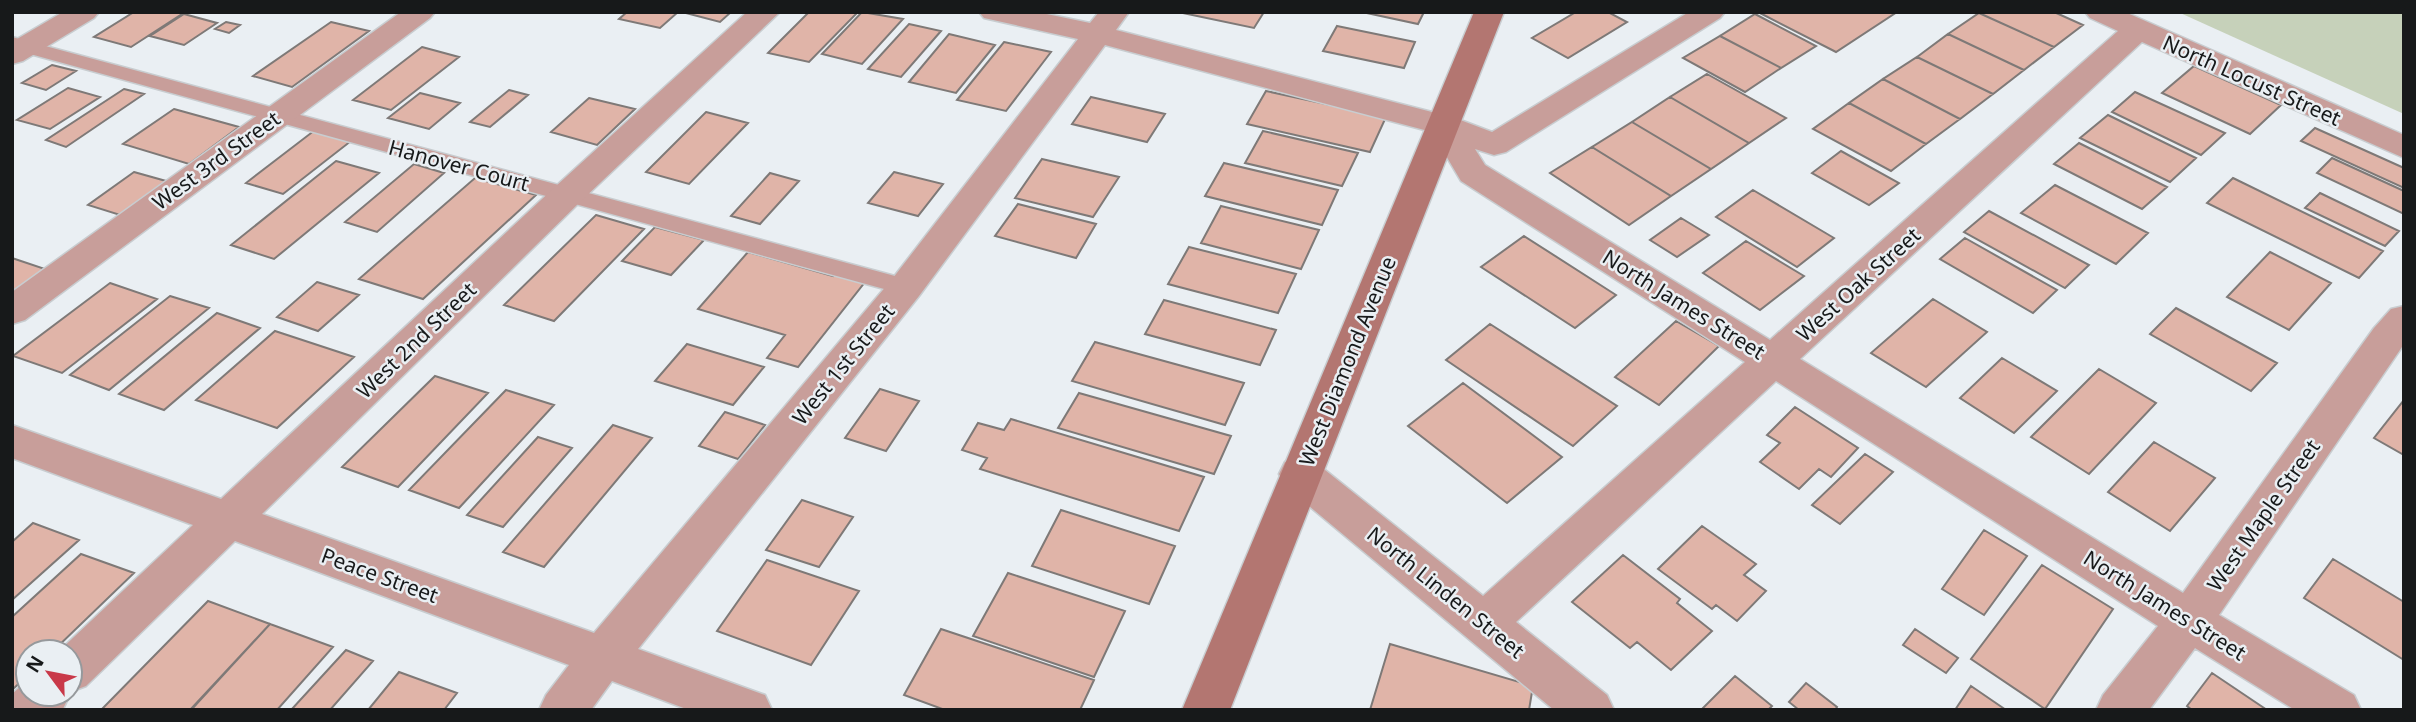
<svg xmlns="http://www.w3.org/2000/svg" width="2416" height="722" font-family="'Noto Sans',sans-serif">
<rect width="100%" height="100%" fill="#eaeff3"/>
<!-- green -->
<path fill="#c6d1ba" d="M 2178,12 L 2404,12 L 2404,114 Z"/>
<!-- building -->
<path fill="#e0b4a8" stroke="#7e7977" stroke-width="2" d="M 134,12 L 185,12 L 131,47 L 94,37 Z
M 627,12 L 678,12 L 660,28 L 619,19 Z
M 682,12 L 731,12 L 720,22 Z
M 809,12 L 857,13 L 809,62 L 768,53 Z
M 862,12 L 903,19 L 862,64 L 822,54 Z
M 1178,12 L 1264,12 L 1254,28 Z
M 1362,12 L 1424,12 L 1418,24 Z
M 1576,12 L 1608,12 L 1627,22 L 1568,58 L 1532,38 Z
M 1758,12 L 1897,12 L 1836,52 Z
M 2054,12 L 2083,25 L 2054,47 L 1979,13 Z
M 1979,13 L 2054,47 L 2024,70 L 1948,34 Z
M 184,14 L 217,23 L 184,45 L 150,36 Z
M 1755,14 L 1816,46 L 1781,68 L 1720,36 Z
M 226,22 L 240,25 L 229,33 L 215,29 Z
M 331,22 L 369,31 L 292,87 L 253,76 Z
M 909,24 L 941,31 L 901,77 L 868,69 Z
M 1337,26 L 1415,42 L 1404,68 L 1323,51 Z
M 949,34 L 995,45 L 956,93 L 909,82 Z
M 1948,34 L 2024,70 L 1993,94 L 1917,57 Z
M 1720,36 L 1781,68 L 1745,92 L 1683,58 Z
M 1004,42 L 1051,52 L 1006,111 L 957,100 Z
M 422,47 L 459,57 L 391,110 L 353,100 Z
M 1917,57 L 1993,94 L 1960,119 L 1883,79 Z
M 52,65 L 76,71 L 46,90 L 22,83 Z
M 2194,66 L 2281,105 L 2250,134 L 2162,93 Z
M 1707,74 L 1786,118 L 1749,143 L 1670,97 Z
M 1883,79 L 1960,119 L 1926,144 L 1849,103 Z
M 68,88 L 100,97 L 50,129 L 17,120 Z
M 124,89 L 144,94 L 66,147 L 46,140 Z
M 509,90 L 528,95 L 490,127 L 470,122 Z
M 1266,91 L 1386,117 L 1370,152 L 1247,124 Z
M 2135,92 L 2225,133 L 2201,155 L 2112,112 Z
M 420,93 L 460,103 L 429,129 L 388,118 Z
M 1091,97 L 1165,114 L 1147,142 L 1072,124 Z
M 1670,97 L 1749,143 L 1711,169 L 1632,122 Z
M 589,98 L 635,109 L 597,145 L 551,132 Z
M 1849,103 L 1926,144 L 1891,171 L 1813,129 Z
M 174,109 L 239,127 L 189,164 L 123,144 Z
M 706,112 L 748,123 L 689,184 L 646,172 Z
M 2108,115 L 2196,158 L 2170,182 L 2080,138 Z
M 1632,122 L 1711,169 L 1671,196 L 1592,147 Z
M 2315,128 L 2404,168 L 2404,188 L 2301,141 Z
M 315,130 L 351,141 L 283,194 L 246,183 Z
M 1263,131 L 1358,153 L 1342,186 L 1245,163 Z
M 2079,143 L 2167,187 L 2142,209 L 2054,164 Z
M 1592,147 L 1671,196 L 1629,225 L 1550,173 Z
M 1841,151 L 1899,183 L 1869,205 L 1812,173 Z
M 2332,158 L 2404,191 L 2404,214 L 2317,173 Z
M 1042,159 L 1119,177 L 1093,217 L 1015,198 Z
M 336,161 L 379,173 L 274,259 L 231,245 Z
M 1224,163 L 1338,190 L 1322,225 L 1205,196 Z
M 414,164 L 444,173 L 377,232 L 345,222 Z
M 134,172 L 166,181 L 120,215 L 88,205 Z
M 894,172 L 943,184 L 918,216 L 868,203 Z
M 770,173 L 799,181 L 760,224 L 731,216 Z
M 475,178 L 536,195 L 423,299 L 359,279 Z
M 2233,178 L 2383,251 L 2359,278 L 2207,203 Z
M 2055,185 L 2148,233 L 2116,264 L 2021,213 Z
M 1753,190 L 1834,238 L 1797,267 L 1716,217 Z
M 2320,193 L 2399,231 L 2385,246 L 2305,208 Z
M 1018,204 L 1096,224 L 1076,258 L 995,236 Z
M 1221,206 L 1319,230 L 1301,269 L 1201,243 Z
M 1989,211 L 2089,265 L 2065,288 L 1964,232 Z
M 596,215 L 644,229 L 554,321 L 504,305 Z
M 1681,218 L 1709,235 L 1677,257 L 1650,240 Z
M 655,227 L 704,240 L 671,275 L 622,261 Z
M 1524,236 L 1616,295 L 1575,328 L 1481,267 Z
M 1965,238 L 2057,290 L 2033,313 L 1940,259 Z
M 1746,241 L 1804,276 L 1760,310 L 1703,273 Z
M 1189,247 L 1296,274 L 1278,313 L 1168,284 Z
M 748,252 L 833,276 L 835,273 L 865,282 L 798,367 L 767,358 L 785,335 L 698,309 Z
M 2270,252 L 2331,283 L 2289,330 L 2227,297 Z
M 12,258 L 45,269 L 12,293 Z
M 317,282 L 359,295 L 318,331 L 277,317 Z
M 110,283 L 157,299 L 62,373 L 13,356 Z
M 170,296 L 209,308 L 109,390 L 70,375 Z
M 1933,299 L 1987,332 L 1926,387 L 1871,353 Z
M 1164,300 L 1276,330 L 1260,365 L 1145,334 Z
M 2176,308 L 2277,363 L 2251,391 L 2150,334 Z
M 217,313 L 260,328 L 164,410 L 119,394 Z
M 1676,321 L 1719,346 L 1659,405 L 1615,377 Z
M 1490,324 L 1617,406 L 1573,446 L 1446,360 Z
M 275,331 L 354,357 L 277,428 L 196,400 Z
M 1095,342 L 1244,383 L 1225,425 L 1072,381 Z
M 687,344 L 764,367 L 733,405 L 655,381 Z
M 2002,358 L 2057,391 L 2014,433 L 1960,398 Z
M 2099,369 L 2156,403 L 2089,474 L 2031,437 Z
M 435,376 L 488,393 L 398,487 L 342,467 Z
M 1463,383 L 1562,457 L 1507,503 L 1408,426 Z
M 880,389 L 919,401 L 886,451 L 845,438 Z
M 506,390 L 554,405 L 459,508 L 409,490 Z
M 1079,393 L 1231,436 L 1214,474 L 1058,428 Z
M 2404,400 L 2404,455 L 2374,438 Z
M 1795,407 L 1858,448 L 1831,477 L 1819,469 L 1799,489 L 1760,462 L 1780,443 L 1767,435 Z
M 725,412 L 765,425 L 738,459 L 699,446 Z
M 1011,419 L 1204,477 L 1179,531 L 980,469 L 987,458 L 962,450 L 978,423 L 1004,430 Z
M 613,425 L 652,438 L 544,567 L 503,552 Z
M 538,437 L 572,448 L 503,527 L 467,515 Z
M 2154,442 L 2215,478 L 2170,531 L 2108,492 Z
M 1865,454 L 1893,472 L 1840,524 L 1812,505 Z
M 802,500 L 853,517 L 819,567 L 766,550 Z
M 1061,510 L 1175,546 L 1149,604 L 1032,566 Z
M 33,523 L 79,540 L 12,600 L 12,542 Z
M 1702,526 L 1756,564 L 1744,575 L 1766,591 L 1737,621 L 1716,605 L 1712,609 L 1658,569 Z
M 1984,530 L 2027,556 L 1984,615 L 1942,589 Z
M 81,554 L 134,573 L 52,652 L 28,652 L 28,675 L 12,690 L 12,617 Z
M 1623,555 L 1680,599 L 1677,603 L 1712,631 L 1671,670 L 1637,642 L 1630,648 L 1572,602 Z
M 2333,559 L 2404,602 L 2404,660 L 2304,598 Z
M 767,560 L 859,591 L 811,665 L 717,631 Z
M 2042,565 L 2113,609 L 2045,709 L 1971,659 Z
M 1008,573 L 1125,611 L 1094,677 L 973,636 Z
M 208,601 L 270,624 L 190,710 L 101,710 Z
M 270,624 L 333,647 L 277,710 L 191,710 Z
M 941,629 L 1094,680 L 1080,710 L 945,710 L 904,695 Z
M 1915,629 L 1958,658 L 1946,673 L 1903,645 Z
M 1390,644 L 1533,686 L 1529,710 L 1370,710 Z
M 346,650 L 373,661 L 330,710 L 291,710 Z
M 399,672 L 457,693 L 444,710 L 368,710 Z
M 2212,673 L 2267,710 L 2192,710 L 2187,706 Z
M 1735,676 L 1772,706 L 1768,710 L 1701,710 Z
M 1806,683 L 1837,707 L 1835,710 L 1799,710 L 1789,702 Z
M 1971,686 L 2006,710 L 1955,710 Z"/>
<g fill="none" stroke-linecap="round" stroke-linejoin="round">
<defs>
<path id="lane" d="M 12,37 L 906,279 L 914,281 L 918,287 L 914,293 L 906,295 L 12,49 Z"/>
<path id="street" d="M 63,12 L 99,12 L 94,18 L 23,61 L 12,64 L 12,42 Z
M 401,12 L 435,12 L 430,18 L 25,320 L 12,324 L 12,292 Z
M 747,12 L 780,12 L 580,202 L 262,514 L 594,633 L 893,278 L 1078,39 L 984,18 L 979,12 L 1037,12 L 1090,23 L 1099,12 L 1129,12 L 1116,30 L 1455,118 L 1492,132 L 1689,12 L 1725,12 L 1720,18 L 1506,152 L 1494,155 L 1475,149 L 1485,165 L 1770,340 L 2118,31 L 2090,18 L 2085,12 L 2125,12 L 2404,135 L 2404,158 L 2142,42 L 1800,359 L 2183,593 L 2374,328 L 2391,309 L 2404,306 L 2404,344 L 2219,615 L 2354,695 L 2361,710 L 2295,710 L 2195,648 L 2149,710 L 2096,710 L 2103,695 L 2158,626 L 1776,381 L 1516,622 L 1607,695 L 1614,710 L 1554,710 L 1285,486 L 1279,474 L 1285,462 L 1300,457 L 1315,462 L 1483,596 L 1745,362 L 1461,181 L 1432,132 L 1105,45 L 919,296 L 638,649 L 765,695 L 772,710 L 689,710 L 612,681 L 591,710 L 539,710 L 546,695 L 569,665 L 235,541 L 86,686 L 70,692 L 70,652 L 58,652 L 193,525 L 12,458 L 12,425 L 221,499 L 556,186 Z
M 28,680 L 28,694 L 70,694 L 63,709 L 12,710 L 12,694 Z"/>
<path id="secondary" d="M 1474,12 L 1504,12 L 1230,710 L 1182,710 Z"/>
</defs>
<!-- lane casing -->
<use href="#lane" stroke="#c8cdd0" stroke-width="3"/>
<!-- street casing -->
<use href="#street" stroke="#c8cdd0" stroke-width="3"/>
<!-- secondary casing -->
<use href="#secondary" stroke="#c8cdd0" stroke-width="3"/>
<!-- lane -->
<use href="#lane" fill="#c89e9a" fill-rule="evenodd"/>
<!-- street -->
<use href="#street" fill="#c89e9a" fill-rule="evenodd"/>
<!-- secondary -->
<use href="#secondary" fill="#b37671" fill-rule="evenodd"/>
</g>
<g text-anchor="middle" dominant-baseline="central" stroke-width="5" stroke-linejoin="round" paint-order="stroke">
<!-- street labels -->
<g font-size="21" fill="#17191a" stroke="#eaeff3">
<text transform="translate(2252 80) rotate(24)">North Locust Street</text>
<text transform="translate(216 160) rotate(-36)">West 3rd Street</text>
<text transform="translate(459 165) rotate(15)">Hanover Court</text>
<text transform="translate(1858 284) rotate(-42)">West Oak Street</text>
<text transform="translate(1684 304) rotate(32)">North James Street</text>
<text transform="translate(416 340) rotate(-44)">West 2nd Street</text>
<text transform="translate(1347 361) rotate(-68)">West Diamond Avenue</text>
<text transform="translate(843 364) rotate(-51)">West 1st Street</text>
<text transform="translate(2263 515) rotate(-55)">West Maple Street</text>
<text transform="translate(380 575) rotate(20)">Peace Street</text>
<text transform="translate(1446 592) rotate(39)">North Linden Street</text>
<text transform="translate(2165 605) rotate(32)">North James Street</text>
</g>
</g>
<!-- border -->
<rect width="2416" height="722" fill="none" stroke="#17191a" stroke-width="28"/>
<!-- north arrow -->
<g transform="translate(49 673) rotate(302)"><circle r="33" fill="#eaeff3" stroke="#96999c" stroke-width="2"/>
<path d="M0-5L12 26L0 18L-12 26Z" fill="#c93949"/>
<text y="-10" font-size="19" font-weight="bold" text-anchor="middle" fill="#17191a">N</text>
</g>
</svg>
